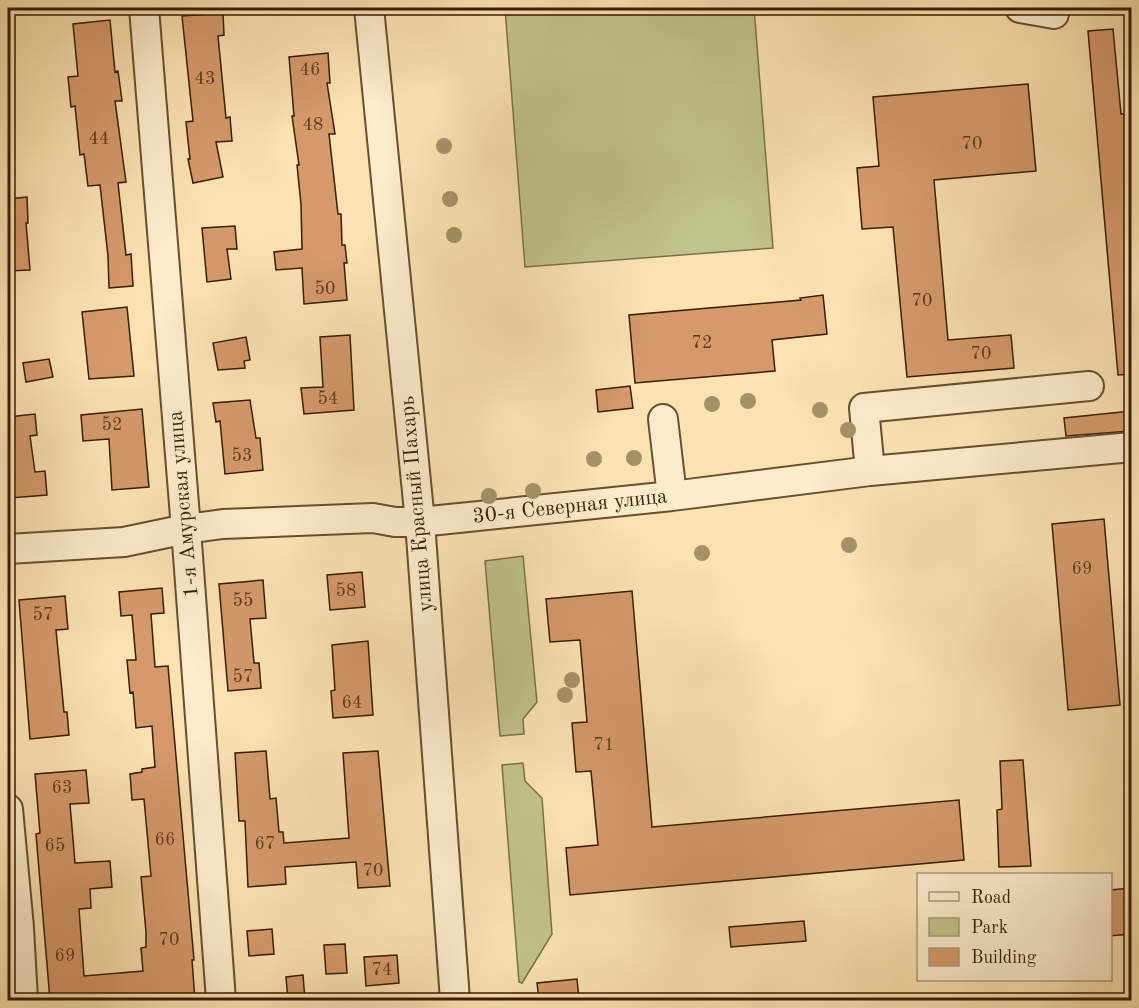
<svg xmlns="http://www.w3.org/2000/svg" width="1139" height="1008" font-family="'Old Standard TT',serif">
<rect width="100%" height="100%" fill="#fbe2b1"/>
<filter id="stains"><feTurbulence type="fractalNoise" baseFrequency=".00333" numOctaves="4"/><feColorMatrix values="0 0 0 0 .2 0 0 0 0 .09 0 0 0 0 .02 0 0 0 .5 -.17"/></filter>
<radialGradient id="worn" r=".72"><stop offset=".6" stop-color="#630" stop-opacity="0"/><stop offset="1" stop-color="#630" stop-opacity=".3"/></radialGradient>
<!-- green -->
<path fill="#c0c38a" stroke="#7c7046" stroke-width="1.5" d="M 505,8 L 754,8 L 773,248 L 525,267 Z
M 523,556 L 537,702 L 523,719 L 524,734 L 500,736 L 485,561 Z
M 523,763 L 525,781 L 542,798 L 552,934 L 522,983 L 519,982 L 502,765 Z"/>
<!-- building -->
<path fill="#d5996a" stroke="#371d02" stroke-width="1.5" d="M 223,13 L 224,35 L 218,36 L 226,118 L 230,117 L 232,141 L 216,142 L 223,177 L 193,183 L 188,159 L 190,159 L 186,122 L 193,121 L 182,16 Z
M 110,20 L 115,72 L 118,71 L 122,101 L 115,101 L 126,182 L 118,183 L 126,255 L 131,254 L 133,286 L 109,288 L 108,256 L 100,185 L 88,186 L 84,154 L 80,155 L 75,106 L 71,107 L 68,77 L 78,76 L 73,24 Z
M 1113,29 L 1121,114 L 1131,113 L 1131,374 L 1118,375 L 1088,31 Z
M 328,53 L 330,83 L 327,83 L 335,134 L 329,134 L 338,214 L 341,214 L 342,245 L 345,245 L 347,263 L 344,263 L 347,300 L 304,304 L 302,268 L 276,270 L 274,252 L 302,249 L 301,204 L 297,165 L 299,165 L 292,116 L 294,116 L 289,57 Z
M 1028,84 L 1036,171 L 934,180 L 948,340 L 1011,335 L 1014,368 L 907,377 L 893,227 L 862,229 L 857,168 L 879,166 L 873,97 Z
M 27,197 L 28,223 L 26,223 L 30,270 L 8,271 L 8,199 Z
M 235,226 L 237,249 L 227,249 L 231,279 L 207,282 L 202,228 Z
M 823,295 L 827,334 L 772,340 L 775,371 L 635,383 L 629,315 L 801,300 L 800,298 Z
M 127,307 L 134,376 L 89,379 L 82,312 Z
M 350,335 L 354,410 L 304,414 L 301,388 L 323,387 L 320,337 Z
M 246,337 L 250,360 L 244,361 L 245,368 L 218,370 L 213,343 Z
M 49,359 L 53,377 L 26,382 L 23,363 Z
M 630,386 L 633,408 L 598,412 L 596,390 Z
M 250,400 L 256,438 L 260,438 L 263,470 L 225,474 L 220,421 L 216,422 L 213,403 Z
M 142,409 L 149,487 L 112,490 L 109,439 L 83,441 L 81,415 Z
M 1131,411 L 1131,431 L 1066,436 L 1064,418 Z
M 35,414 L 37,435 L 30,436 L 35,472 L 45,471 L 47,495 L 10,498 L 8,477 L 8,474 L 11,474 L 8,454 L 8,417 Z
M 1104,519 L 1120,705 L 1068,710 L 1052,524 Z
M 362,572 L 365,607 L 330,610 L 327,575 Z
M 263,580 L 266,618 L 250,619 L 254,663 L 259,663 L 261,688 L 228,691 L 219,584 Z
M 162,588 L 164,613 L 151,614 L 155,667 L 168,666 L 194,960 L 192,960 L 195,1000 L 50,1000 L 36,834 L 40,833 L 35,774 L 86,770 L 89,803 L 70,804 L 75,863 L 110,861 L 112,887 L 90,889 L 91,908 L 79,909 L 84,976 L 143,971 L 141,948 L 146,947 L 146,932 L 141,877 L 151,876 L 144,799 L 132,800 L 130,774 L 142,772 L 142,769 L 155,767 L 152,726 L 136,728 L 133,692 L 130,693 L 127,660 L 136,660 L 132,615 L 121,616 L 119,592 Z
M 632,591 L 652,827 L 959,800 L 964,860 L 570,895 L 566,848 L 598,845 L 591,771 L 576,772 L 572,723 L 587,722 L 580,640 L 550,642 L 546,599 Z
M 65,596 L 68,629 L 56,630 L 64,712 L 67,712 L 69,735 L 30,739 L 19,600 Z
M 368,641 L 373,715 L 333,718 L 331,691 L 335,690 L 332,645 Z
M 266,751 L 270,799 L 276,798 L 279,832 L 283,832 L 284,843 L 349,838 L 343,753 L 378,751 L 390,886 L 358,888 L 356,862 L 285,867 L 286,884 L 248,887 L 245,821 L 239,821 L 235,753 Z
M 1023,760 L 1031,866 L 999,867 L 997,810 L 1002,809 L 1000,761 Z
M 1131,888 L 1131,934 L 1110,936 L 1110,890 Z
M 804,921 L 806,941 L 731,947 L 729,927 Z
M 272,929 L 274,954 L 249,956 L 247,931 Z
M 345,944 L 347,973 L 326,974 L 324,945 Z
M 397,955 L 399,983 L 366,986 L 364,957 Z
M 303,975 L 305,1000 L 288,1000 L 286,977 Z
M 577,979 L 579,1000 L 539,1000 L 537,983 Z"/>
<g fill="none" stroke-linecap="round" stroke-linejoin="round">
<defs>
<path id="minor" d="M 144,8 L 186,529 L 221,1000
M 369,8 L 420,522 L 455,1000
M 1020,8 L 1054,14
M 663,419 L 672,496
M 870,471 L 864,408 L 1089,386
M 8,549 L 124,542 L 186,529 L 223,524 L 373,518 L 395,522 L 420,522 L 672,496 L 870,471 L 1132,447
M 8,809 L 19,928 L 23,1000"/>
</defs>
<!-- minor casing -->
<use href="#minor" stroke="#684e2e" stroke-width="32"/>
<!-- minor -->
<use href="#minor" stroke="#fceccc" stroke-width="28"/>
</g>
<!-- trees -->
<g fill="#a69167">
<circle cx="444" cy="146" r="8"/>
<circle cx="450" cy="199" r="8"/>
<circle cx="454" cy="235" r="8"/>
<circle cx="748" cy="401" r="8"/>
<circle cx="712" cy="404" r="8"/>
<circle cx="820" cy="410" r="8"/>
<circle cx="848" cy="430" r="8"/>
<circle cx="634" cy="458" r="8"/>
<circle cx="594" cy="459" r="8"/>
<circle cx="533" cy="491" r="8"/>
<circle cx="489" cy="496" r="8"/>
<circle cx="849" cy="545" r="8"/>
<circle cx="702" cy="553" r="8"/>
<circle cx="572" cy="680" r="8"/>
<circle cx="565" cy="695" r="8"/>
</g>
<g text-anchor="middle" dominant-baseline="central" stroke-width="4.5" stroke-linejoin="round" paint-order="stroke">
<!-- number labels -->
<g font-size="18" fill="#5e3c1c">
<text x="310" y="70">46</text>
<text x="205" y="79">43</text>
<text x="313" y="125">48</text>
<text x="99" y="139">44</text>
<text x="972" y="144">70</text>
<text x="325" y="289">50</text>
<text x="922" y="301">70</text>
<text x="702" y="343">72</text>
<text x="981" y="354">70</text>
<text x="328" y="399">54</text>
<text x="112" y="425">52</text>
<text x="242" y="456">53</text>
<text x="1082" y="569">69</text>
<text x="346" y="591">58</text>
<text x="243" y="601">55</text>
<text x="43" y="615">57</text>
<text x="243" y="677">57</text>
<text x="352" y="703">64</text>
<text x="604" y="745">71</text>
<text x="62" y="788">63</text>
<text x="165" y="840">66</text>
<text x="265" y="844">67</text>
<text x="55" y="846">65</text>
<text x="373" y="871">70</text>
<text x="169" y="940">70</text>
<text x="65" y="956">69</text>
<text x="382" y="970">74</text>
</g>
<!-- street labels -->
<g font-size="21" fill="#371d02" stroke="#fceccc">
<text transform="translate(184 504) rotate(-95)">1-я Амурская улица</text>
<text transform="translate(417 504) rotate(-95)">улица Красный Пахарь</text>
<text transform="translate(570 507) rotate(-6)">30-я Северная улица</text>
</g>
</g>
<!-- margin -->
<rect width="1139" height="1008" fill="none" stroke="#fbe2b1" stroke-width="30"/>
<rect x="9" y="9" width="1121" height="990" fill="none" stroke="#371d02" stroke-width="3"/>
<rect x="15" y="15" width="1109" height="978" fill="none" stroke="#371d02" stroke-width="1.5"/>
<!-- legend -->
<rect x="917" y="873" width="195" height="108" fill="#fceccc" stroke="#ad997b" stroke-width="1.5"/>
<rect x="929" y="892" width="30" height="9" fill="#fceccc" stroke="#ad997b" stroke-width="1.5"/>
<text x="971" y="903" font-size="18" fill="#371d02">Road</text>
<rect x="929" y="918" width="30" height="18" fill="#c0c38a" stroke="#ad997b" stroke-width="1.5"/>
<text x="971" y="933" font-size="18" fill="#371d02">Park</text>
<rect x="929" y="948" width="30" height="18" fill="#d5996a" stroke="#ad997b" stroke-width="1.5"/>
<text x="971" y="963" font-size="18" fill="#371d02">Building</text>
<rect width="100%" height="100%" filter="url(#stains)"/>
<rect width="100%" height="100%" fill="url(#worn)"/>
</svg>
